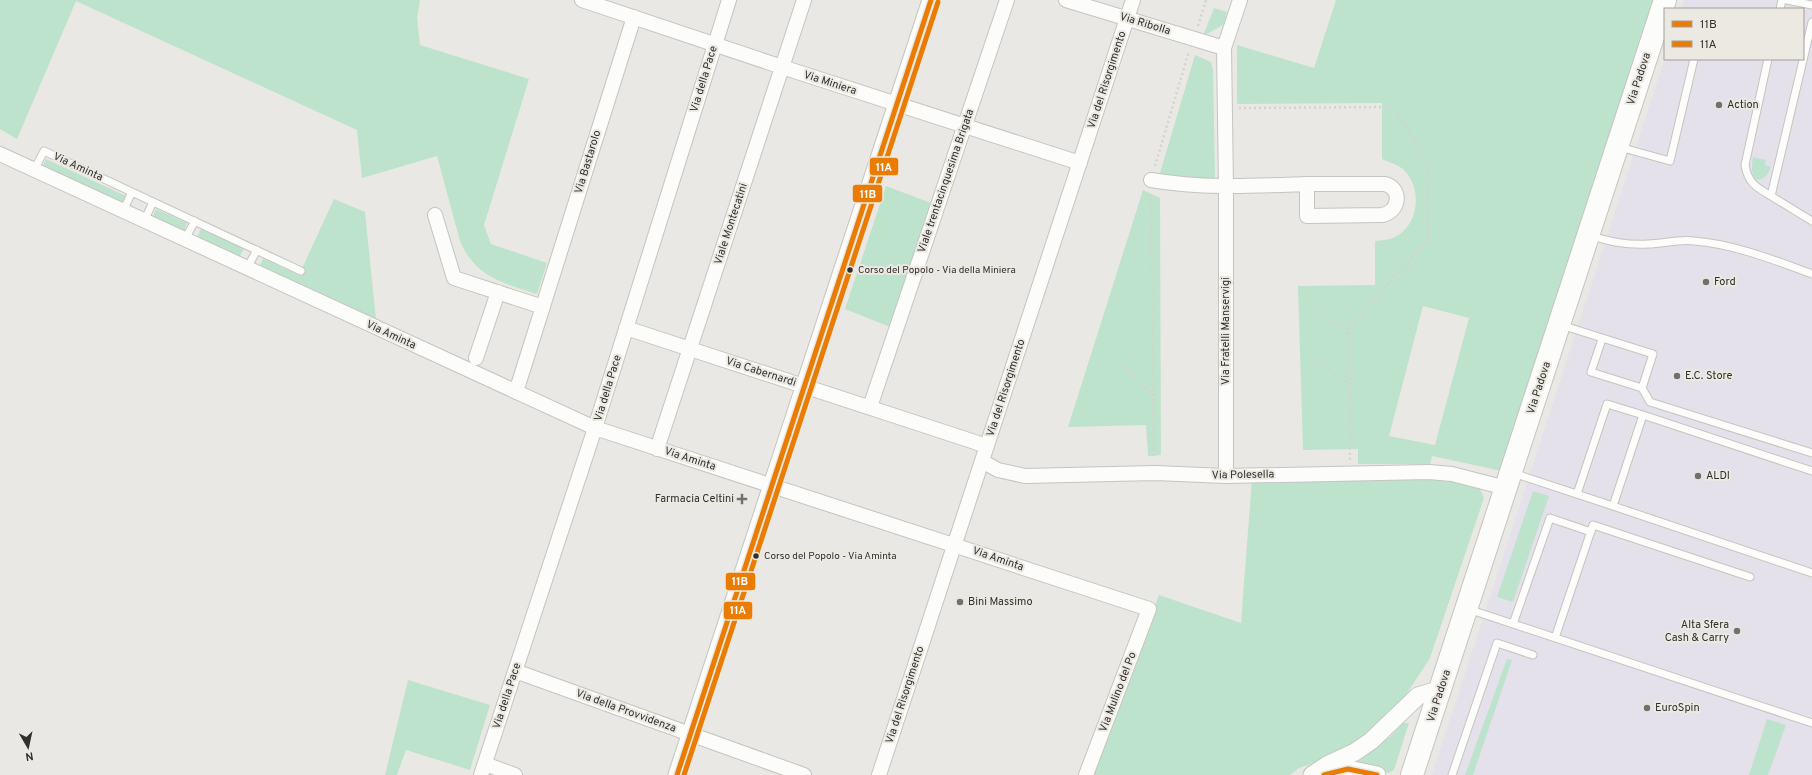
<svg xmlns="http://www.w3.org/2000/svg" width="1812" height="775" font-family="Overpass,sans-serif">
<rect width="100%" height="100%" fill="#e9e8e4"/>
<!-- commercial -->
<path fill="#e4e1eb" d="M 1684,0 L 1812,0 L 1812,775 L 1432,775 L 1665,58 L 1803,59 L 1803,9 L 1681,9 Z"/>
<!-- green -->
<path fill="#bee3cc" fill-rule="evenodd" d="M 0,0 L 420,0 L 417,18 L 420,45 L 529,79 L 484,225 L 491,244 L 547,263 L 537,294 C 503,283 475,277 460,241 L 437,156 L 362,178 L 357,130 L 76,1 L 17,139 L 0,129 Z
M 1336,0 L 1656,0 L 1502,471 L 1432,456 L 1430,464 L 1358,464 L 1358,449 L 1303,450 L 1298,286 L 1375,285 L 1375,241 C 1380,240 1388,240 1393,238 C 1419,227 1423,189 1404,170 C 1399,165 1388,162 1382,159 L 1382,103 L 1237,104 L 1237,45 L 1314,68 ZM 1423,306 L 1469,318 L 1435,445 L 1389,436 Z
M 1214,8 L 1227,12 L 1223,25 L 1203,36 Z
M 1195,55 L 1211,62 L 1213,70 L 1215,178 L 1175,178 L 1160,173 Z
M 1753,157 L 1766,160 L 1765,165 L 1771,167 C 1768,175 1766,178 1757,180 C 1750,173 1752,166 1753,157 Z
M 46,159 L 126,196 L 122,205 L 42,168 Z
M 886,186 L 931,203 L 890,327 L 845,309 Z
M 1143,190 L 1160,198 L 1161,455 L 1148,456 L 1146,425 L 1068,427 Z
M 334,199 L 365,212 L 376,320 L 260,266 L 263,258 L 299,275 Z
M 156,209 L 187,223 L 184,232 L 152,218 Z
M 201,229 L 244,249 L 239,258 L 197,238 Z
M 1434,475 L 1465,483 L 1480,489 L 1484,498 L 1430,658 L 1400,704 L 1355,744 L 1320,761 L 1299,768 L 1290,775 L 1091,775 L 1159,595 L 1241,623 L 1252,479 Z
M 1533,491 L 1549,496 L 1513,602 L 1497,597 Z
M 1507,659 L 1512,660 L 1473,775 L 1465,775 Z
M 408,680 L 490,705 L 470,770 L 406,750 L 397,775 L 385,775 Z
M 1767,719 L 1786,725 L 1768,775 L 1749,775 Z
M 1403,723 L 1409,723 L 1394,770 L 1389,773 L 1359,763 L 1358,759 L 1391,736 Z"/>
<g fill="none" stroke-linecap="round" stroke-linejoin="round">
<defs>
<path id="service" d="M 1787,0 L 1812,5
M 1780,9 L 1782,0
M 1768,59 L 1745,165 C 1748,183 1756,187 1771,196 L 1812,22
M 1620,145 L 1623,148 L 1670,161 L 1694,59
M 34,170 L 44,151 L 301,271
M 1771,196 L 1812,221
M 123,211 L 132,192
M 144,221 L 153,202
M 1591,236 C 1612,242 1625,245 1648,244 C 1663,244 1678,239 1694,241 C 1734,244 1774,260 1812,274
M 185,239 L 195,221
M 247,268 L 257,250
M 1561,325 L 1653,354 L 1642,388 L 1591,372 L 1602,339
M 1642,388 L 1650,402 L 1812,453
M 1643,415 L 1812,471
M 1513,473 L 1613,506 L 1643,415 L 1607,404 L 1577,494
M 1613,506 L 1812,573
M 1468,609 L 1812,723
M 1513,624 L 1550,518 L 1591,532
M 1555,638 L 1593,525 L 1750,577
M 1452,775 L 1497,643 L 1533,655"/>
<path id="minor" d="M 582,0 L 782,67 L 1080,163
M 1066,0 L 1224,48
M 0,154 L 595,428 L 1149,609 L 1086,775
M 1151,180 C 1203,189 1254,186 1307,184
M 1307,184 L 1385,184 C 1403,189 1399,212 1382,215 L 1307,216 Z
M 435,215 L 454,278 L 543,307
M 626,328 L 987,446
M 476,358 L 498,292
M 516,392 L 634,17
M 870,407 L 1007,0
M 657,449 L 804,0
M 982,461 L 998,470 L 1025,476 L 1155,473 L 1226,476 L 1429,472 L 1452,474 L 1506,488
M 1226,476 L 1226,187 L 1224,48 L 1240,0
M 515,671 L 804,775
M 485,764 L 515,775
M 481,775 L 595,428 L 729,0
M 879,775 L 1133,0"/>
<path id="tertiary" d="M 677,775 L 931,0
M 1312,775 L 1327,765 L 1355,752 L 1371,741 L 1418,696 L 1441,689
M 1324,775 L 1348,769 L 1377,775"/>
<path id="primary" d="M 1412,775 L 1665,0"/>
</defs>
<!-- service casing -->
<use href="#service" stroke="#c5c4c1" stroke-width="9"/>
<!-- minor casing -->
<use href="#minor" stroke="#c5c4c1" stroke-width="16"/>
<!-- tertiary casing -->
<use href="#tertiary" stroke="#c5c4c1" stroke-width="19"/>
<!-- primary casing -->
<use href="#primary" stroke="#c5c4c1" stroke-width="24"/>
<!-- path -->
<path stroke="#d2d2d0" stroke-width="2.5" stroke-dasharray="2 3" stroke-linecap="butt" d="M 1198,26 L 1206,0
M 1239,108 L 1393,107 L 1427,161 L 1428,240 L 1349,327 L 1350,460
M 1155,166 L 1189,51
M 1151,194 L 1154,459
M 1319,310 L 1349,334
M 1320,363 L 1349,384
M 1120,364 L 1153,394"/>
<!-- service -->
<use href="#service" stroke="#fcfcfb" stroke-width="7"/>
<!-- minor -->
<use href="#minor" stroke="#fcfcfb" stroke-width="14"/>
<!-- tertiary -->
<use href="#tertiary" stroke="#fcfcfb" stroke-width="17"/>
<!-- primary -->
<use href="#primary" stroke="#fcfcfb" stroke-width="22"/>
<defs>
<path id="bus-1" d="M 677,775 L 931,0
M 1324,775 L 1348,769 L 1377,775"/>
<path id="bus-2" d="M 684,775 L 938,2"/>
</defs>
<!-- bus-1 casing -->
<use href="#bus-1" stroke="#ebe9e2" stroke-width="8"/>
<!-- bus-2 casing -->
<use href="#bus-2" stroke="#ebe9e2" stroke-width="8"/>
<!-- bus-1 -->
<use href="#bus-1" stroke="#ea7c04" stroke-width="5"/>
<!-- bus-2 -->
<use href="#bus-2" stroke="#ea7c04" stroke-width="5"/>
</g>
<!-- markers -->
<g fill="#71706d" stroke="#ebe9e2" stroke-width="1.5">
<circle cx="1719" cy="105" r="4"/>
<circle cx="1706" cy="282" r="4"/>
<circle cx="1677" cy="376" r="4"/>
<circle cx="1698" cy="476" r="4"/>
<path d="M740 493h4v4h4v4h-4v4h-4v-4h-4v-4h4z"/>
<circle cx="960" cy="602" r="4"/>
<circle cx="1737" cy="631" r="4"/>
<circle cx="1647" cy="708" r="4"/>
</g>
<g fill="#31302d" stroke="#ebe9e2" stroke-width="1.5">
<circle cx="850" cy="270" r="3.5"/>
<circle cx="756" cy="556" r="3.5"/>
</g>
<g text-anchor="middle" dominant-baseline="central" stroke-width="4" stroke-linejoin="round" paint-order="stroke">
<!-- bus labels -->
<g font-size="10" fill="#31302d" stroke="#ebe9e2" text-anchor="start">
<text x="858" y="270">Corso del Popolo - Via della Miniera</text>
<text x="764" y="556">Corso del Popolo - Via Aminta</text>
</g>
<!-- street labels -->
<g font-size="11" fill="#31302d" stroke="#ebe9e2">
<text transform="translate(1145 24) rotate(17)">Via Ribolla</text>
<text transform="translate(704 79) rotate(-73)">Via della Pace</text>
<text transform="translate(1639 79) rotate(-72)">Via Padova</text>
<text transform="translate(1107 80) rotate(-72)">Via del Risorgimento</text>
<text transform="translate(830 83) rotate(18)">Via Miniera</text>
<text transform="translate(588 162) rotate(-73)">Via Bastarolo</text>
<text transform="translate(78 167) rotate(25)">Via Aminta</text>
<text transform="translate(946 181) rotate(-71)">Viale trentacinquesima Brigata</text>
<text transform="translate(731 224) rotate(-72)">Viale Montecatini</text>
<text transform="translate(1226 331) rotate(-90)">Via Fratelli Manservigi</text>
<text transform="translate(391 335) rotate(25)">Via Aminta</text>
<text transform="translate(761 372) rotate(18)">Via Cabernardi</text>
<text transform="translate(608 388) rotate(-73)">Via della Pace</text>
<text transform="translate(1006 388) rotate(-72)">Via del Risorgimento</text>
<text transform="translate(1539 388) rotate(-72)">Via Padova</text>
<text transform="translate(690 459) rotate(18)">Via Aminta</text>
<text transform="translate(1243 475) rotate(-1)">Via Polesella</text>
<text transform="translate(998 559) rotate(19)">Via Aminta</text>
<text transform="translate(1118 692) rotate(-69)">Via Mulino del Po</text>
<text transform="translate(905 695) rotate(-72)">Via del Risorgimento</text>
<text transform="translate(507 696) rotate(-72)">Via della Pace</text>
<text transform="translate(1439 696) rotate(-72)">Via Padova</text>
<text transform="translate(626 711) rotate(20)">Via della Provvidenza</text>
</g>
<!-- poi labels -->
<g font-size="11" fill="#31302d" stroke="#ebe9e2" text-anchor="start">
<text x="1727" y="105">Action</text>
<text x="1714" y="282">Ford</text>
<text x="1685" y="376">E.C. Store</text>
<text x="1706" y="476">ALDI</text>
<text x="734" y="499" text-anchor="end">Farmacia Celtini</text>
<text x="968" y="602">Bini Massimo</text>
<text x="1729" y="625" text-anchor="end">Alta Sfera<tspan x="1729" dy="13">Cash &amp; Carry</tspan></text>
<text x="1655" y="708">EuroSpin</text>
</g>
</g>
<g stroke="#ebe9e2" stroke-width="1.5">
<rect x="869" y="157" width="30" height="19" rx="4" fill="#ea7c04"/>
<rect x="852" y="184" width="31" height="19" rx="4" fill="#ea7c04"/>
<rect x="725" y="572" width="31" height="19" rx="4" fill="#ea7c04"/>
<rect x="723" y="601" width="30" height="19" rx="4" fill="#ea7c04"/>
</g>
<g font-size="11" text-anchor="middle" font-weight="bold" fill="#fff">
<text x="884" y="171">11A</text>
<text x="868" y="198">11B</text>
<text x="740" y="585">11B</text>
<text x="738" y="614">11A</text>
</g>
<!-- legend -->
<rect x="1664" y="8" width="140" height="52" fill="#ebe9e2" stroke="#a19f9a"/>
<rect x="1672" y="21" width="20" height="6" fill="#ea7c04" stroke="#a19f9a"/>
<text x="1700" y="28" font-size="12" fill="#31302d">11B</text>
<rect x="1672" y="41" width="20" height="6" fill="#ea7c04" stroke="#a19f9a"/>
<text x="1700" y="48" font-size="12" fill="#31302d">11A</text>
<!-- north arrow -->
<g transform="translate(28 747) rotate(171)" stroke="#ebe9e2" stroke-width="3" paint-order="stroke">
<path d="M0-3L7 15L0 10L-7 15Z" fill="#31302d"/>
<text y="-6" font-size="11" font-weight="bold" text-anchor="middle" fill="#31302d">N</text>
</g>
</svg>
